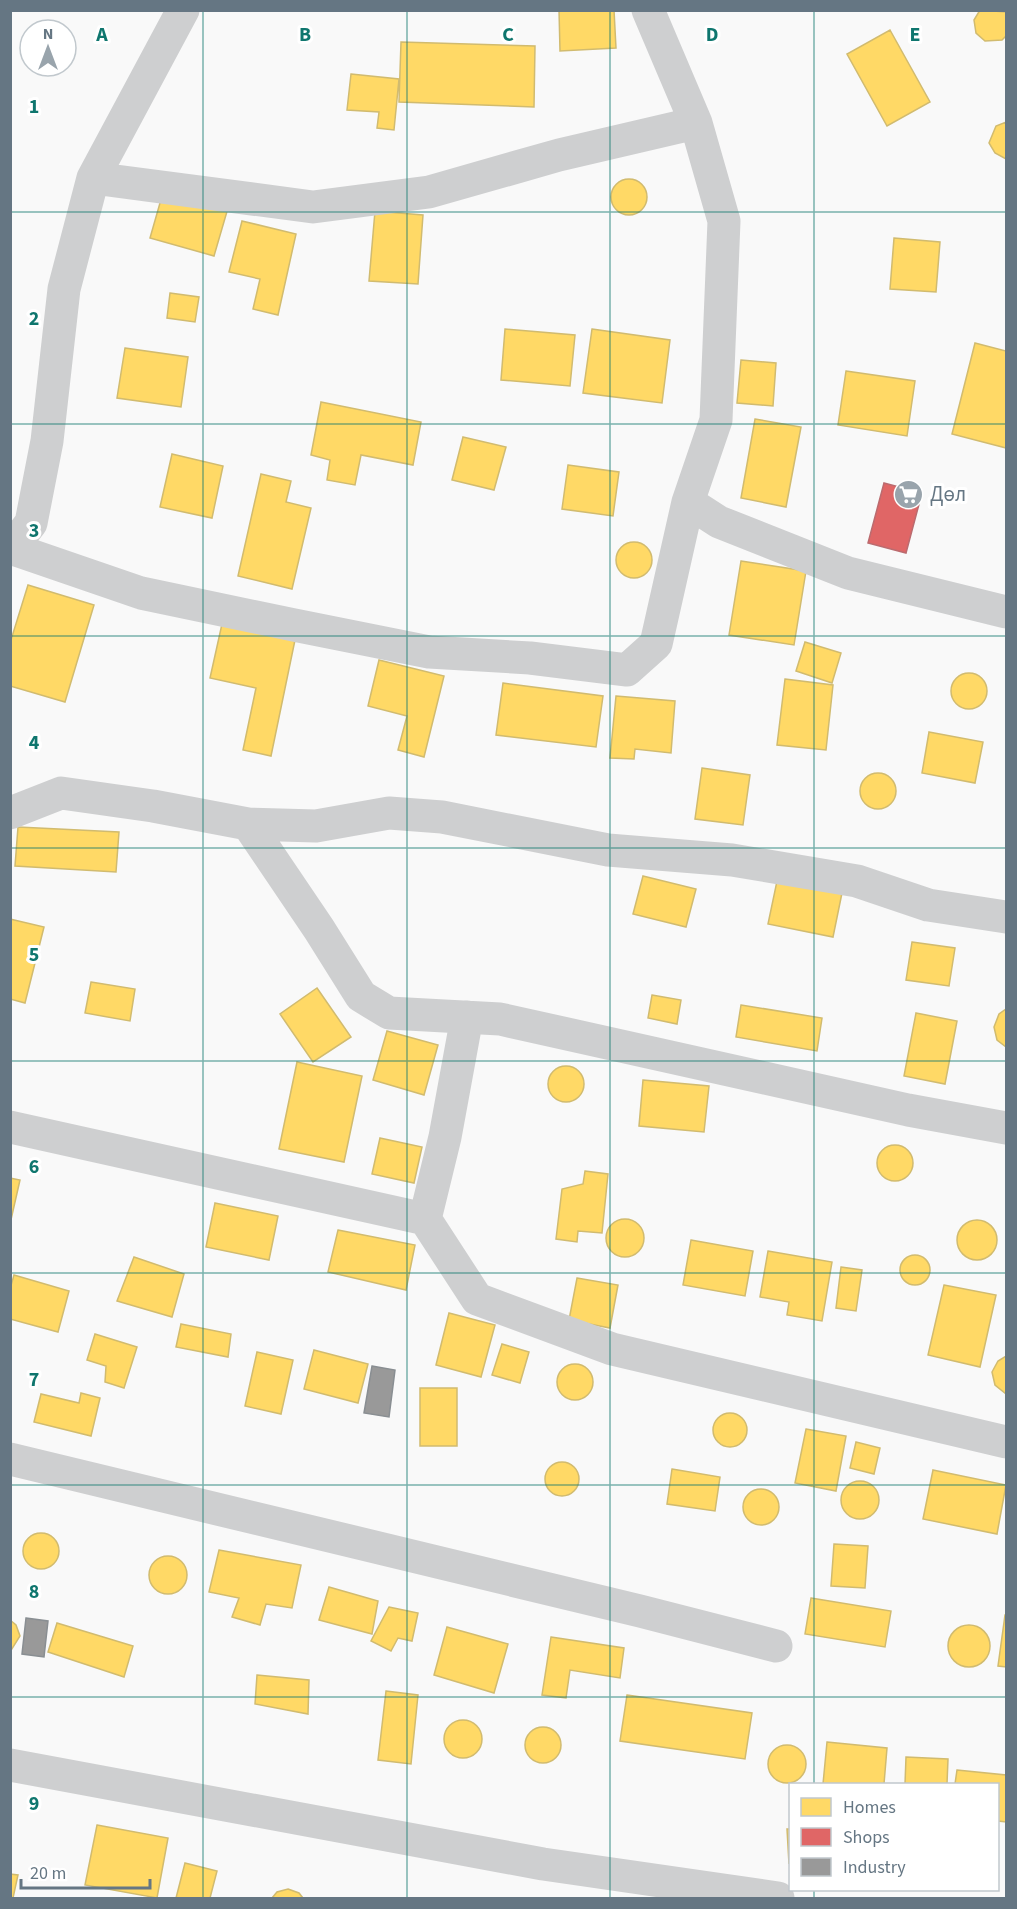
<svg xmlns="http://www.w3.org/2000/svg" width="1017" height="1909" font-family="'Source Sans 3',sans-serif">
<rect width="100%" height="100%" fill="#f9f9f9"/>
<!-- homes -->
<path fill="#ffd966" stroke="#d1bb6f" stroke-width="1.5" d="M 559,10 L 614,10 L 616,48 L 560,51 Z
M 980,10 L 1006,12 L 1006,36 L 1002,40 L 985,41 L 976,33 L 974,20 Z
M 890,30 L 930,102 L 887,126 L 847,54 Z
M 401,42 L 535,46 L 534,107 L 399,102 Z
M 351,74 L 399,79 L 394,130 L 377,128 L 379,112 L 347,110 Z
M 1006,122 L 1006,159 L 995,153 L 989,143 L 996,126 Z
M611 197a18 18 0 1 1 36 0a18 18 0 1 1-36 0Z
M 164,189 L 228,208 L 214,256 L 150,238 Z
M 375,211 L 423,215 L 418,284 L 369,281 Z
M 242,221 L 296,234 L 278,315 L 253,309 L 260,279 L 229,272 Z
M 894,238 L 940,242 L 936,292 L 890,289 Z
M 170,293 L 199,297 L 195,322 L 167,318 Z
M 505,329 L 575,335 L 570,386 L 501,380 Z
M 592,329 L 670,340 L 662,403 L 583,393 Z
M 975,343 L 1006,351 L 1006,448 L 952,434 Z
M 125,348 L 188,357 L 181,407 L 117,398 Z
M 741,360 L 776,363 L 773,406 L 737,403 Z
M 846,371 L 915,381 L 907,436 L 838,425 Z
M 321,402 L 421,422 L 413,465 L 361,455 L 355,485 L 327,480 L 330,460 L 311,455 Z
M 755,419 L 801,427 L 786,507 L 741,498 Z
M 463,437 L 506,447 L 494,490 L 452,480 Z
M 172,454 L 223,466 L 212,518 L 160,507 Z
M 568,465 L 619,472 L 613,516 L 562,509 Z
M 261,474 L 291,481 L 286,502 L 311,508 L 292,589 L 238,576 Z
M616 560a18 18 0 1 1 36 0a18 18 0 1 1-36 0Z
M 741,561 L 806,571 L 794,645 L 729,635 Z
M 28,585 L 94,605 L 65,702 L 10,686 L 10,643 Z
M 222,624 L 295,640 L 271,756 L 243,750 L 256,688 L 210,678 Z
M 805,642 L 841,653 L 832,683 L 796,671 Z
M 379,660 L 444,676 L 424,757 L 398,750 L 407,716 L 368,706 Z
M951 691a18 18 0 1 1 36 0a18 18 0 1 1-36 0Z
M 785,679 L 833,685 L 826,750 L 777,745 Z
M 503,683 L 603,696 L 596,747 L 496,735 Z
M 616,696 L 675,701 L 671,753 L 635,749 L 634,759 L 610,758 Z
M 929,732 L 983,742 L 975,783 L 922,773 Z
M 702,768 L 750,775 L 743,825 L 695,819 Z
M860 791a18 18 0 1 1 36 0a18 18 0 1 1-36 0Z
M 18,827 L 119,832 L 116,872 L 15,866 Z
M 643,876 L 696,889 L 686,927 L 633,914 Z
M 777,881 L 842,893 L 833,937 L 768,924 Z
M 10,919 L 44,927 L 25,1003 L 10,999 Z
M 912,942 L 955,948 L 949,986 L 906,980 Z
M 91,982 L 135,989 L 130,1021 L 85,1013 Z
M 317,988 L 351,1037 L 313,1062 L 280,1014 Z
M 652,995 L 681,1000 L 677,1024 L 648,1018 Z
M 741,1005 L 822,1018 L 817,1051 L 736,1037 Z
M 1006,1009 L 1006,1047 L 997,1040 L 994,1027 L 999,1014 Z
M 916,1013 L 957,1021 L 945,1084 L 904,1076 Z
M 387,1031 L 438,1045 L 424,1095 L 373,1080 Z
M 297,1062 L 362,1076 L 344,1162 L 279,1149 Z
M548 1084a18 18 0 1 1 36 0a18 18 0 1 1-36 0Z
M 643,1080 L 709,1086 L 704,1132 L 639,1126 Z
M 380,1138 L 422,1147 L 414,1183 L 372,1174 Z
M877 1163a18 18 0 1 1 36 0a18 18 0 1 1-36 0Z
M 585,1171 L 608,1174 L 602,1233 L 578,1231 L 577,1242 L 556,1239 L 562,1189 L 583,1184 Z
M 10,1178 L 20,1180 L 10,1224 Z
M 215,1203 L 278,1216 L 269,1260 L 206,1247 Z
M606 1238a19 19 0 1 1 38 0a19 19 0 1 1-38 0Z
M957 1240a20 20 0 1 1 40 0a20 20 0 1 1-40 0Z
M 338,1230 L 415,1245 L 406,1290 L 328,1272 Z
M 691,1240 L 753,1251 L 745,1296 L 683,1285 Z
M 768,1251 L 832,1262 L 822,1321 L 787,1315 L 789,1302 L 760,1297 Z
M900 1270a15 15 0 1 1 30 0a15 15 0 1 1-30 0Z
M 134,1257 L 184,1274 L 172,1317 L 117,1301 Z
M 841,1267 L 862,1270 L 856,1311 L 836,1308 Z
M 14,1275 L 69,1291 L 58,1332 L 10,1319 L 10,1289 Z
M 577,1278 L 618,1285 L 610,1328 L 569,1320 Z
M 944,1285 L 996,1295 L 980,1367 L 928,1355 Z
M 449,1313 L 495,1325 L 481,1377 L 436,1365 Z
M 181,1324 L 231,1334 L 228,1357 L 176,1347 Z
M 95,1334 L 137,1347 L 124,1388 L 105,1382 L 106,1366 L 87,1360 Z
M 502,1344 L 529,1352 L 520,1383 L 492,1375 Z
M 314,1350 L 368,1364 L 358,1403 L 304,1389 Z
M 257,1352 L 293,1360 L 281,1414 L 245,1406 Z
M 1006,1356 L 1006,1394 L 995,1385 L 992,1372 L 998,1361 Z
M557 1382a18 18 0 1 1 36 0a18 18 0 1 1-36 0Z
M 420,1388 L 457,1388 L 457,1446 L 420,1446 Z
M 81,1393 L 100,1398 L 91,1436 L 34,1422 L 41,1394 L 79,1403 Z
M713 1430a17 17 0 1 1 34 0a17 17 0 1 1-34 0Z
M 806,1429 L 846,1436 L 836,1491 L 795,1483 Z
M 856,1442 L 880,1448 L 874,1474 L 850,1468 Z
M545 1479a17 17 0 1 1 34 0a17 17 0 1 1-34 0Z
M 672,1469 L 720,1477 L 715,1511 L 667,1504 Z
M 933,1470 L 1006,1485 L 997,1534 L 923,1519 Z
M841 1500a19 19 0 1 1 38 0a19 19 0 1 1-38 0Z
M743 1507a18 18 0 1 1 36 0a18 18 0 1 1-36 0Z
M23 1551a18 18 0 1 1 36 0a18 18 0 1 1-36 0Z
M 834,1544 L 868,1546 L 865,1588 L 831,1586 Z
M 219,1550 L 301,1565 L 292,1608 L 266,1604 L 260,1625 L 232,1617 L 239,1598 L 209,1592 Z
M149 1575a19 19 0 1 1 38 0a19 19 0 1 1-38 0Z
M 329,1587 L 378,1601 L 372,1634 L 319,1620 Z
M 811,1598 L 891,1611 L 885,1647 L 805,1634 Z
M 389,1607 L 418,1613 L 412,1641 L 398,1638 L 391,1651 L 371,1641 Z
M 1005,1615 L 1006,1615 L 1006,1667 L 998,1666 Z
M 10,1620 L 16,1625 L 20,1636 L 10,1652 Z
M 57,1623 L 133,1646 L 124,1677 L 48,1652 Z
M948 1646a21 21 0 1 1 42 0a21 21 0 1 1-42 0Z
M 447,1627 L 508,1644 L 494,1693 L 434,1675 Z
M 551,1637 L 624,1648 L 620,1678 L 570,1670 L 566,1698 L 542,1695 Z
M 257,1675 L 309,1680 L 308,1714 L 255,1704 Z
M 386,1691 L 418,1695 L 411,1764 L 378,1760 Z
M 627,1695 L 752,1713 L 745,1759 L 620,1741 Z
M444 1739a19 19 0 1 1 38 0a19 19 0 1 1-38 0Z
M525 1745a18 18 0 1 1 36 0a18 18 0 1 1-36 0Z
M 827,1742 L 887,1748 L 884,1784 L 823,1784 Z
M768 1764a19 19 0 1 1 38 0a19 19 0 1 1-38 0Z
M 906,1757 L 948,1759 L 947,1784 L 905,1784 Z
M 957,1770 L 1006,1775 L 1006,1822 L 998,1821 L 998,1784 L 955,1784 Z
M 97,1825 L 168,1838 L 157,1898 L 85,1885 Z
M 787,1829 L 790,1829 L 789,1864 Z
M 185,1863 L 217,1871 L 210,1898 L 176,1898 Z
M 10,1874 L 18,1875 L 13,1898 L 10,1898 Z
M 288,1889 L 299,1893 L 303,1898 L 272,1898 L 277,1892 Z"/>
<!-- shops -->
<path fill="#e06666" stroke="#bb6b6f" stroke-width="1.5" d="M 884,483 L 922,493 L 906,553 L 868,543 Z"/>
<!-- industry -->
<path fill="#999" stroke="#898e92" stroke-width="1.5" d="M 372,1366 L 395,1370 L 389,1417 L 364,1413 Z
M 26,1618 L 48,1621 L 44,1657 L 22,1654 Z"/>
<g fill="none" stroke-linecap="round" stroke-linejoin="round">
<!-- street -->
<path stroke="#cecfd0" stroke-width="33" d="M 93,178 L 313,207 L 429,192 L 559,155 L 696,123
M 688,502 L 719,522 L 848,573 L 1006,612
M 10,548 L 141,593 L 294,625 L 429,652 L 530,658 L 627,670 L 656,644 L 688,502 L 716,420 L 724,221 L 696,123 L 648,10
M 10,550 L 31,523 L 47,441 L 64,289 L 93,178 L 183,10
M 10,813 L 61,793 L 153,806 L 248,824 L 316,826 L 389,813 L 442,817 L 608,850 L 732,860 L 857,881 L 928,905 L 1006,917
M 248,824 L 319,929 L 361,996 L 389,1013 L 500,1019 L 908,1110 L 1006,1128
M 10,1127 L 425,1219 L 477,1299 L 612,1349 L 1006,1442
M 425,1219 L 445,1137 L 467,1017
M 10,1459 L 640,1611 L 776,1646
M 10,1765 L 543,1864 L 778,1898"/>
</g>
<!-- grid -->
<path fill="none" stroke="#0f766e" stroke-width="1.5" stroke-opacity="0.55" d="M 203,10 L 203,1898M 407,10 L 407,1898M 610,10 L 610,1898M 814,10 L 814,1784M 10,212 L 1006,212M 10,424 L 1006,424M 10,636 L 1006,636M 10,848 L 1006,848M 10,1061 L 1006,1061M 10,1273 L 1006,1273M 10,1485 L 1006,1485M 10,1697 L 1006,1697M 814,1890 L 814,1898"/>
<!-- icons -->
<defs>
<symbol id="supermarket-disc" viewBox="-11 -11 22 22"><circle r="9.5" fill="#99a4ac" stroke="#fff"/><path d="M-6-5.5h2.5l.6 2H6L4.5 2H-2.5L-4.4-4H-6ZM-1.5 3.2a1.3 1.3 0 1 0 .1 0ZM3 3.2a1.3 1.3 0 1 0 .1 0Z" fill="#fff"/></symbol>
</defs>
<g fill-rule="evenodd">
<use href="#supermarket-disc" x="892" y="478" width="33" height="33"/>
</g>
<g text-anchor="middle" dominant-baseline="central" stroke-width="6" stroke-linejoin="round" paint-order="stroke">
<!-- poi labels -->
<g font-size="21" fill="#657683" stroke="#fff" text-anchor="start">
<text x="930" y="494">Дөл</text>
</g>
</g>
<g font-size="20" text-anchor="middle" font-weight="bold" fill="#0f766e" stroke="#fff" stroke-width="6" stroke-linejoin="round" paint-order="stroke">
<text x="102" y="41">A</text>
<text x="305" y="41">B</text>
<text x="508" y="41">C</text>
<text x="712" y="41">D</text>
<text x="915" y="41">E</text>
<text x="34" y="113">1</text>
<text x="34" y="325">2</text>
<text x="34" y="537">3</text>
<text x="34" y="749">4</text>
<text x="34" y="961">5</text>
<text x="34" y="1173">6</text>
<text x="34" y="1386">7</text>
<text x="34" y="1598">8</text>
<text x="34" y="1810">9</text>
</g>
<!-- border -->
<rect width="1017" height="1909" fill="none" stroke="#657683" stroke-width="24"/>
<!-- legend -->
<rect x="789" y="1783" width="210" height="108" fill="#ffffff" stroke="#c1c8cd" stroke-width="1.5"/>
<rect x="801" y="1798" width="30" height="18" fill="#ffd966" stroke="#c1c8cd" stroke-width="1.5"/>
<text x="843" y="1813" font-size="18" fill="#657683">Homes</text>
<rect x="801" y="1828" width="30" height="18" fill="#e06666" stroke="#c1c8cd" stroke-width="1.5"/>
<text x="843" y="1843" font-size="18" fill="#657683">Shops</text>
<rect x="801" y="1858" width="30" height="18" fill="#999999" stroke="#c1c8cd" stroke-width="1.5"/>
<text x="843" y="1873" font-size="18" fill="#657683">Industry</text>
<!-- north arrow -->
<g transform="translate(48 48)"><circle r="28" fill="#ffffff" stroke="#c1c8cd" stroke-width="1.5"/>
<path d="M0-4.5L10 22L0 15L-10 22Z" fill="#99a4ac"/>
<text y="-9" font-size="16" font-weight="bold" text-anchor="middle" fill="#657683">N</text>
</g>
<!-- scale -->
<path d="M21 1879v9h129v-9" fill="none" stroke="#657683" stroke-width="3"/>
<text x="30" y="1879" font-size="18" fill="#657683" stroke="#ffffff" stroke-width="4.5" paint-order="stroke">20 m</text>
</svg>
